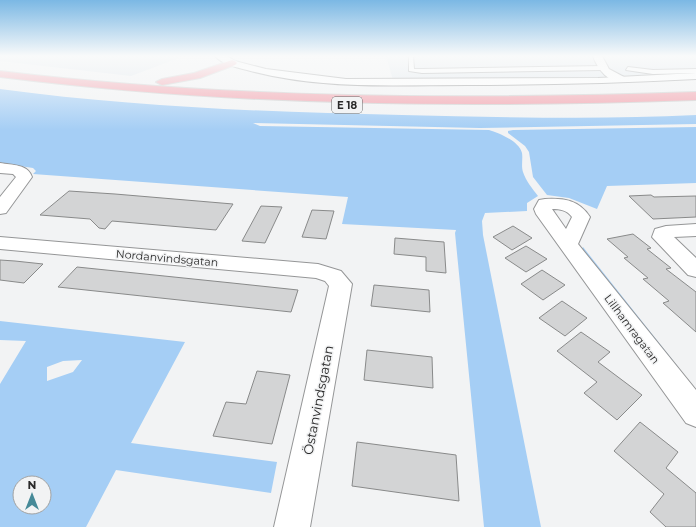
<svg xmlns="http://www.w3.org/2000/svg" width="696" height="527" font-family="Montserrat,sans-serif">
<rect width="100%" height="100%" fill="#f2f3f4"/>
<!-- built -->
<path fill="#e0e7ed" d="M 0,56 L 184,56 L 131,76 L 0,61 Z
M 386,56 L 696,56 L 696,74 L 596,79 L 393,80 Z"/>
<!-- green -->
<path fill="#a5cef5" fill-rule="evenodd" d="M 0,89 C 133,107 268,112 402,115 C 500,117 598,120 696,115 L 696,124 L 480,128 L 253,123 L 260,126 L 489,130 C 499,133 519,141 522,153 C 523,159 521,166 523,172 C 526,181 532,188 538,196 L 527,203 L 527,211 L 485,213 L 482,221 L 483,235 L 541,527 L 484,527 L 455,233 L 456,230 L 342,224 L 348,197 L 33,174 L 36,171 L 33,168 L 0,163 Z
M 696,127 L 696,183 L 607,186 L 597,209 L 569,198 L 547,195 L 533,177 L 529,152 L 525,146 L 508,133 L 508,131 L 513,130 Z
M 583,247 L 679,368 L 675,368 L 582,249 Z
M 0,321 L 185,342 L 131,443 L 277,462 L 271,493 L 116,470 L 86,527 L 0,527 L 0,384 L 26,341 L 0,340 ZM 82,360 L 73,372 L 47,381 L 47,367 L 63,361 ZM 20,483 L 44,483 L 44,507 L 20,507 Z"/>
<!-- building -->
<path fill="#d3d4d5" stroke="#898a8a" d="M 69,191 L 115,194 L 233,204 L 216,230 L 112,221 L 105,229 L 99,228 L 90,219 L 40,215 Z
M 651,195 L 654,197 L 696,196 L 696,217 L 653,219 L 629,196 Z
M 261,206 L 282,207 L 265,243 L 242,241 Z
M 312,210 L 334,211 L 326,239 L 302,237 Z
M 513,226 L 532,238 L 512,250 L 493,237 Z
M 633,234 L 651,248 L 647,249 L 671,268 L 666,269 L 696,292 L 696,332 L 663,303 L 669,301 L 643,279 L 648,278 L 624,258 L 628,257 L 607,239 Z
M 395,238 L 444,242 L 446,273 L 426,271 L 426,257 L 394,254 Z
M 526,246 L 547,259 L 526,272 L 505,258 Z
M 0,260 L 15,261 L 43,264 L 24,283 L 0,280 Z
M 77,267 L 232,283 L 298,290 L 291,312 L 58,287 Z
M 542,270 L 565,285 L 543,300 L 521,284 Z
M 374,285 L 429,290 L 430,312 L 371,306 Z
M 562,301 L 587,318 L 565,336 L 539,318 Z
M 581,332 L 610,352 L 598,362 L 642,395 L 617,420 L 584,393 L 597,382 L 557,351 Z
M 367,350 L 432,357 L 433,388 L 364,380 Z
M 257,371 L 290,375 L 272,444 L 213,436 L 226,402 L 246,404 Z
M 640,422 L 678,452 L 666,468 L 696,493 L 696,527 L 666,527 L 650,512 L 664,494 L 614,451 Z
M 357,442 L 456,455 L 459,501 L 352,486 Z"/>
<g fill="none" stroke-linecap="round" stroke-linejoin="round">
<defs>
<path id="lane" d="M 409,56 L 413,56 L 414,69 L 422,69 L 602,66 L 605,68 L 602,70 L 422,73 L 409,71 Z
M 628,67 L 653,70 L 696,69 L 696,73 L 653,74 L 626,70 Z"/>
<path id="street" d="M 593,56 L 602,56 L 609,69 L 624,77 L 625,79 L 624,81 C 609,85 597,68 593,56 Z
M 0,163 C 12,165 28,164 32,177 L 6,213 L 0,214 L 0,197 L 16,177 L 13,174 L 0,173 Z
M 545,199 C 564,198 579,200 590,217 L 578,244 L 696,390 L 696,427 L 686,423 L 536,214 L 534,209 L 539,200 ZM 552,209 C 560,209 567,210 572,217 L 566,229 Z
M 696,224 L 696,236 L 674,237 L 696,258 L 696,277 L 688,275 L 652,237 L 655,229 L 666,226 Z
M 0,237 L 318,264 L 341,271 L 352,284 L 310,527 L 274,527 L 329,286 L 325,281 L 316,278 L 0,249 Z"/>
<path id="secondary" d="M 215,56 L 227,56 L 235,61 L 266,69 L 346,79 L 598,78 L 696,73 L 696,79 C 619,83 543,85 467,85 C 393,85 319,90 247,70 C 236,67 223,65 215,56 Z"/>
<path id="highway" d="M 232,60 L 235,61 L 237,63 L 235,65 L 200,78 L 162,85 L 156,82 L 162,79 L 194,73 Z
M 0,71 C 231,99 464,100 696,92 L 696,100 C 464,108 231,106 0,77 Z"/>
</defs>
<!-- lane casing -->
<use href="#lane" stroke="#959697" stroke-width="2"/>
<!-- street casing -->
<use href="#street" stroke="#959697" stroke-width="2"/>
<!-- secondary casing -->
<use href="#secondary" stroke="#959697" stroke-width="2"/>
<!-- highway casing -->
<use href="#highway" stroke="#d0d0d0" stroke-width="2"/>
<!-- lane -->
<use href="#lane" fill="#fff" fill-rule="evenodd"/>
<!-- street -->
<use href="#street" fill="#fff" fill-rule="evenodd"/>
<!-- secondary -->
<use href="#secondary" fill="#fff" fill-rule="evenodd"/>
<!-- highway -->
<use href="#highway" fill="#f2a4af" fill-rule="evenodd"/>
</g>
<!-- sky -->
<linearGradient id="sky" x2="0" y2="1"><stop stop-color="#7bb8e4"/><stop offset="0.43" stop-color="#f9fafa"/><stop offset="1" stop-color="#f9fafa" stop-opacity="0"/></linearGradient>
<rect width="696" height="130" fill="url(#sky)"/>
<g text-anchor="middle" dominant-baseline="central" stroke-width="3" stroke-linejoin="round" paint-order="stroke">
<!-- shield labels -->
<rect fill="#f2f3f4" stroke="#666667" stroke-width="1" x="332" y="97" width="30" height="16" rx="3"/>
<g font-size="10" font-weight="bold" fill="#2a2a2a">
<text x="347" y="105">E 18</text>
</g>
<!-- street labels -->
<g font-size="11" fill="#2a2a2a" stroke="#f2f3f4">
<text transform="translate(167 258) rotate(5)">Nordanvindsgatan</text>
<text transform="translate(632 329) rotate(53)">Lillhamragatan</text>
</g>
<!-- near-street labels -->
<g font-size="13" fill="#2a2a2a" stroke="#f2f3f4">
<text transform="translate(318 400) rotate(-79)">Östanvindsgatan</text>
</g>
</g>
<!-- north arrow -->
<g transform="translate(32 495)"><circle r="19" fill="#f2f3f4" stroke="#a2a3a3"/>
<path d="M0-3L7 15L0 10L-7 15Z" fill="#468a98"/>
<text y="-6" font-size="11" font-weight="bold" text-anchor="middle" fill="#2a2a2a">N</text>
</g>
</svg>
